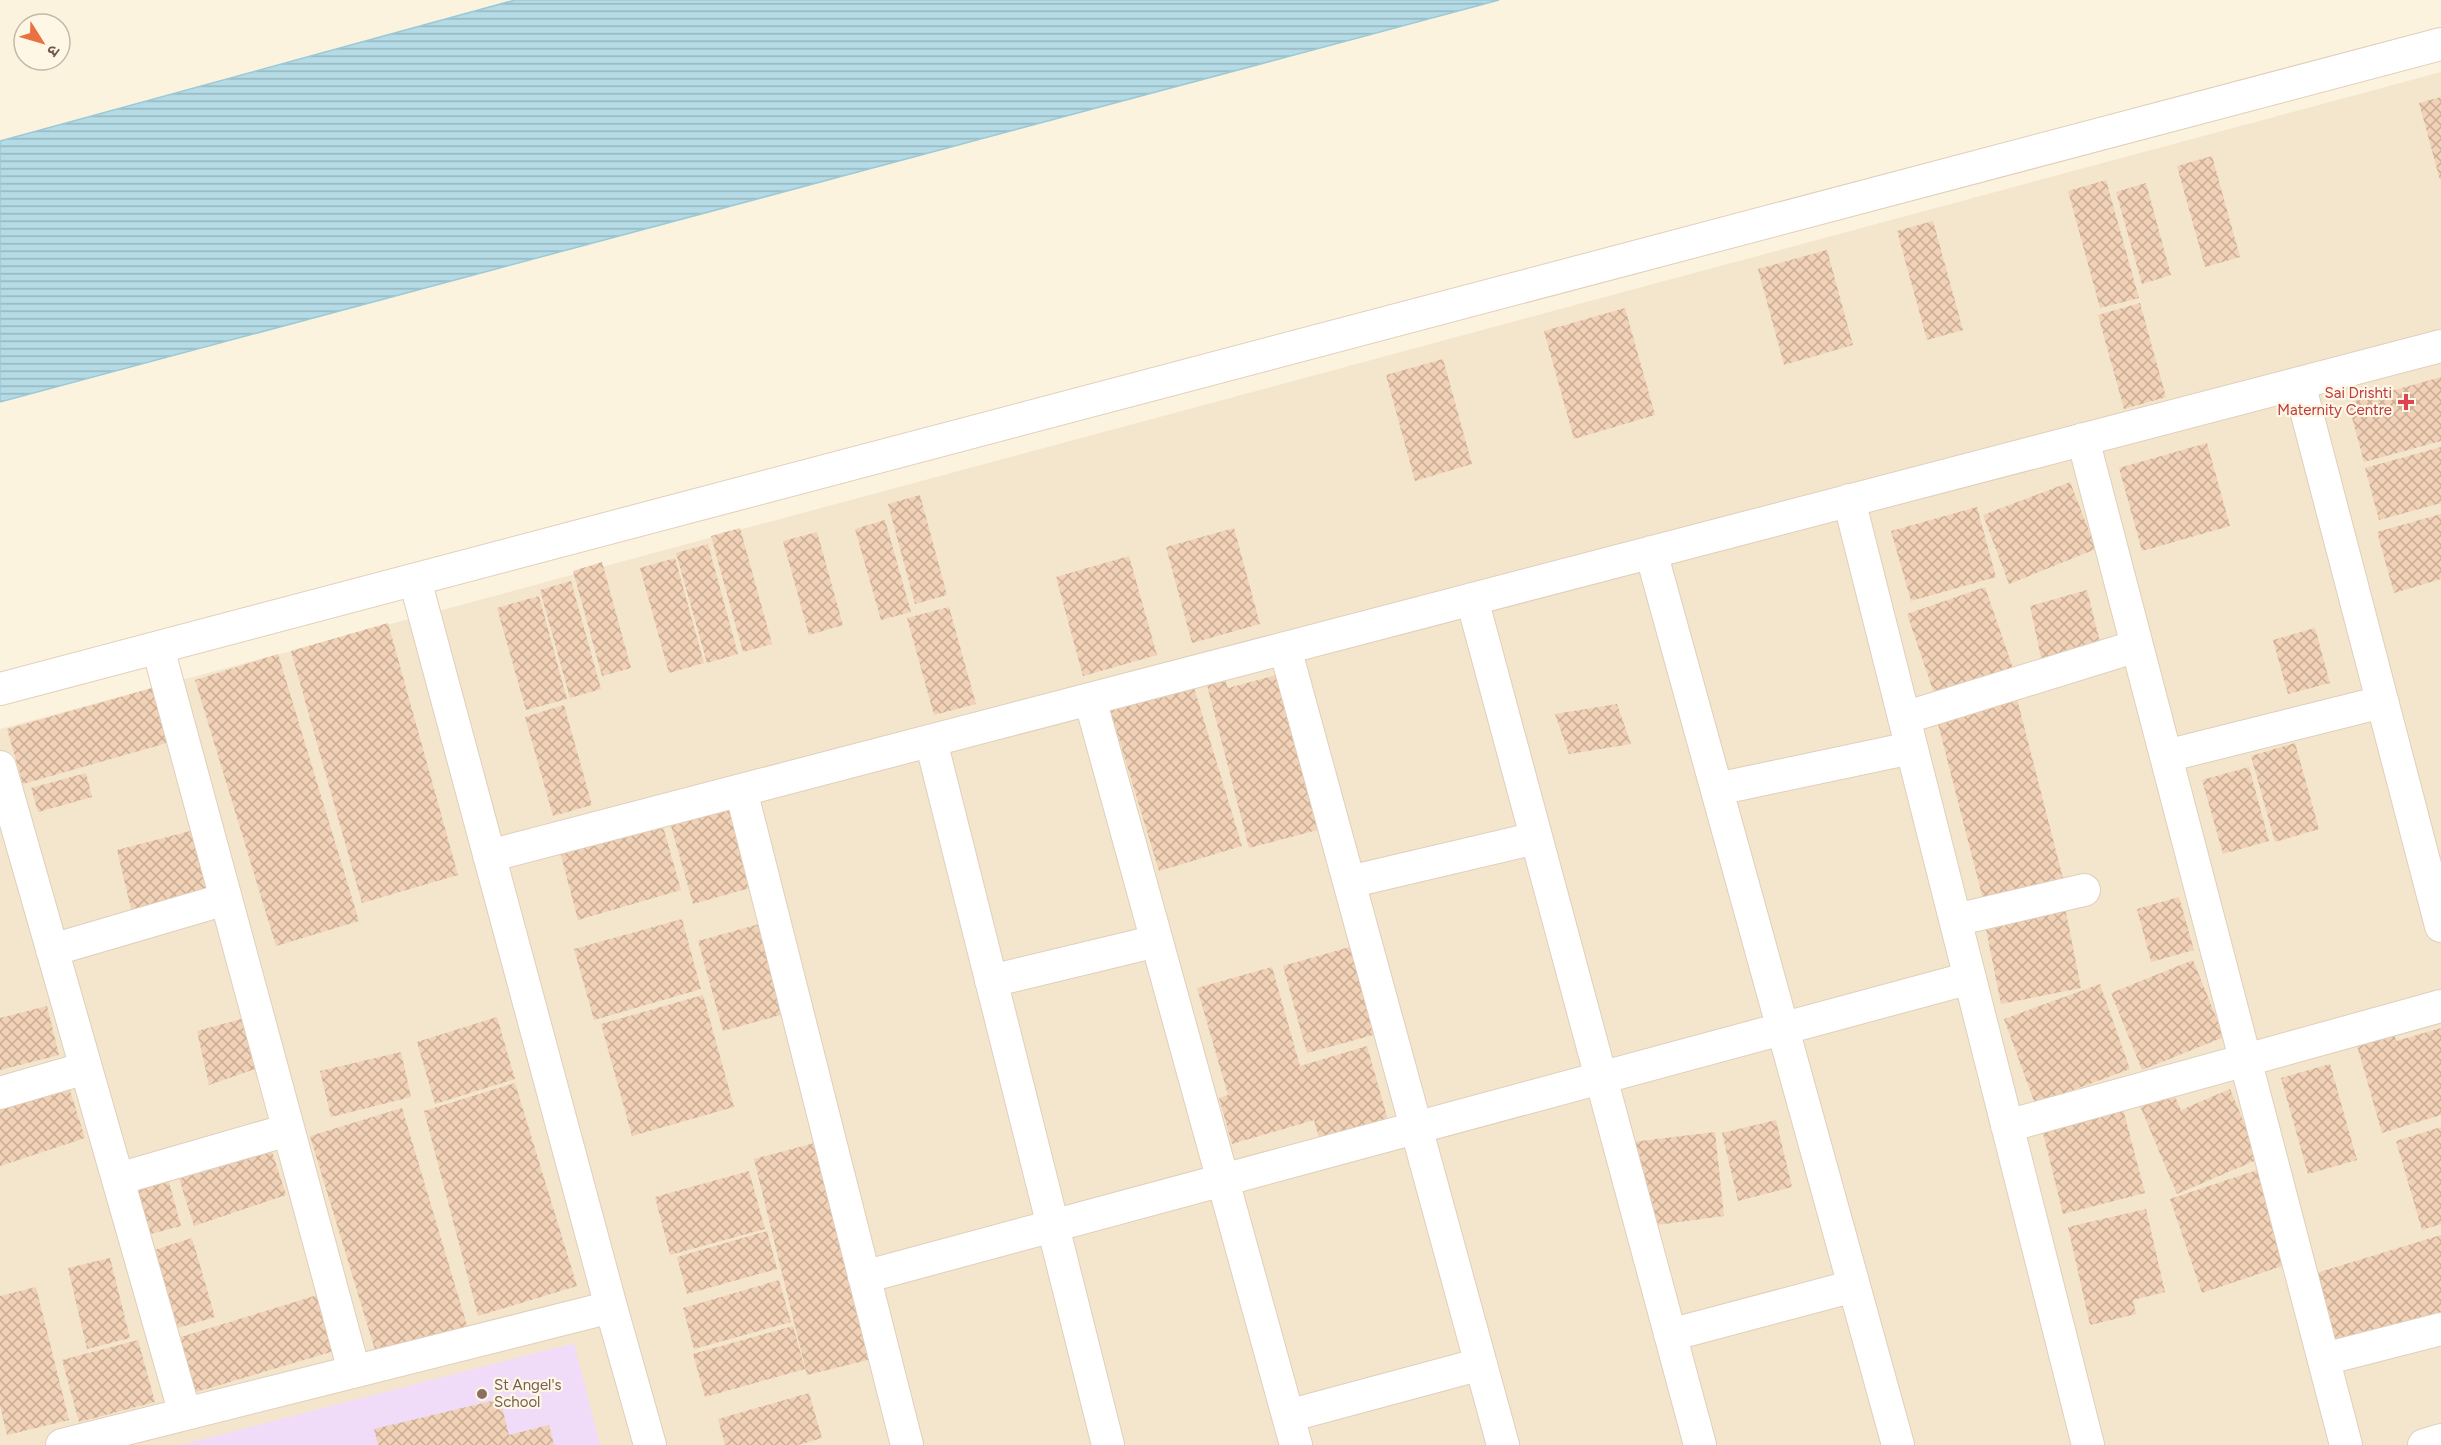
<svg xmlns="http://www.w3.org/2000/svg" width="2441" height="1445" font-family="Figtree,'Noto Sans Devanagari',sans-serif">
<defs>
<pattern id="water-rules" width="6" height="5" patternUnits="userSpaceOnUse" patternTransform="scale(1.5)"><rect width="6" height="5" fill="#b4dbe6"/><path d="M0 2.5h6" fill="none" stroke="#97b5bc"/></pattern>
<pattern id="building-cross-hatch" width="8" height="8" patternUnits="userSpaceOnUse" patternTransform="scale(1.5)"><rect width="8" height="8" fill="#f2d2b6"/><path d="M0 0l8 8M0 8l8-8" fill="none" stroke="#c8ad96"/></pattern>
</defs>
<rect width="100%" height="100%" fill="#fcf3df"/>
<!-- residential -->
<path fill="#f4e5cd" d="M 2441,72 L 2441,1445 L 0,1445 L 0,729 Z"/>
<!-- education -->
<path fill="#f0dcf8" d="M 574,1343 L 600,1445 L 181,1445 Z"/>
<!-- water -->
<path fill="url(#water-rules)" stroke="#9acad8" stroke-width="1.5" d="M 515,0 L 1499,0 L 0,402 L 0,141 Z"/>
<!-- building -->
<path fill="url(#building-cross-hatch)" d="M 2441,97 L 2441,180 L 2440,180 L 2419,103 Z
M 2212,156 L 2240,257 L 2205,267 L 2177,166 Z
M 2106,180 L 2139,298 L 2100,308 L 2068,191 Z
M 2146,183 L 2171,275 L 2142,284 L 2116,192 Z
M 1933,221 L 1963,330 L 1927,340 L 1897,231 Z
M 1827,250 L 1853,345 L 1784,365 L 1758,269 Z
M 2140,303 L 2166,397 L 2124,409 L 2098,315 Z
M 1625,308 L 1655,415 L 1574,439 L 1544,331 Z
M 1443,359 L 1472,464 L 1415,481 L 1386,375 Z
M 2441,377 L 2441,441 L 2364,462 L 2348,403 Z
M 2207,443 L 2230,526 L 2142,551 L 2119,468 Z
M 2441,447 L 2441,503 L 2379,520 L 2365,468 Z
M 2070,482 L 2096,549 L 2009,584 L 1983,515 Z
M 920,495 L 947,595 L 915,604 L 888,504 Z
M 1977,507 L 1996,577 L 1911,601 L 1891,531 Z
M 2441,514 L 2441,579 L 2394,593 L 2377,532 Z
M 885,520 L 911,612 L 881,620 L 855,529 Z
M 740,528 L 772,644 L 743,652 L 711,536 Z
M 1234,528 L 1260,624 L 1192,643 L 1166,547 Z
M 817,532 L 843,625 L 809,635 L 783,541 Z
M 708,544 L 738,654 L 707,663 L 676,553 Z
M 1129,556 L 1157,655 L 1083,676 L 1056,577 Z
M 675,558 L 704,663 L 669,673 L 640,568 Z
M 602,562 L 631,668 L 602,676 L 573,571 Z
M 571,581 L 601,689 L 570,698 L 540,590 Z
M 1985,587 L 2016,677 L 1938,705 L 1907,614 Z
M 2087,590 L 2100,642 L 2042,662 L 2030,606 Z
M 539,596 L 567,699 L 526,710 L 497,608 Z
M 949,607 L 976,704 L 934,715 L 907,618 Z
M 388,623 L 458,875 L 362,903 L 291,651 Z
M 2315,628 L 2330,683 L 2288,694 L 2273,640 Z
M 278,654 L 359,921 L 276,946 L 195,680 Z
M 1284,673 L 1325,828 L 1249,848 L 1207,685 L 1225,680 L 1228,688 Z
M 1192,681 L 1242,846 L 1159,871 L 1109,706 Z
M 152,688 L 167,743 L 23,784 L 7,729 Z
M 2016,695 L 2064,882 L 1984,903 L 1936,716 Z
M 1617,704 L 1631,744 L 1569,754 L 1555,714 Z
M 564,705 L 592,805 L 553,816 L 525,717 Z
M 2295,743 L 2319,829 L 2275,842 L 2251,756 Z
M 2249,767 L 2269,841 L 2223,854 L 2202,780 Z
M 86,773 L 92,797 L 38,812 L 31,788 Z
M 743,806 L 764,884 L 693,904 L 671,826 Z
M 662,823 L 681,890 L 578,920 L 560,852 Z
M 198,829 L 215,896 L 133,917 L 117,850 Z
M 2063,897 L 2081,988 L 2001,1004 L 1983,914 Z
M 2179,897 L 2194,950 L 2151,962 L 2137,909 Z
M 682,919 L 701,989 L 594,1020 L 574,949 Z
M 770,921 L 795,1011 L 723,1031 L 698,941 Z
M 1353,946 L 1377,1034 L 1307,1053 L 1283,966 Z
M 2193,960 L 2224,1037 L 2142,1070 L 2111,993 Z
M 1272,967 L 1300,1066 L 1367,1046 L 1390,1127 L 1321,1146 L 1314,1120 L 1232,1144 L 1219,1098 L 1228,1095 L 1197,988 Z
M 2100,984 L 2130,1069 L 2035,1104 L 2004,1019 Z
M 703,995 L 734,1107 L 632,1136 L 601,1024 Z
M 47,1006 L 59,1055 L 0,1070 L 0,1018 Z
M 497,1017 L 515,1079 L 435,1104 L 417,1042 Z
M 245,1018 L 255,1069 L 209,1085 L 197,1031 Z
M 2441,1028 L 2441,1115 L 2382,1133 L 2356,1042 L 2393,1031 L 2396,1041 Z
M 401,1052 L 411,1097 L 331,1117 L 320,1071 Z
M 2330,1064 L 2357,1160 L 2308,1174 L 2281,1078 Z
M 66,1078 L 85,1138 L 0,1166 L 0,1099 Z
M 515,1083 L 577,1286 L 478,1316 L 424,1111 Z
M 2230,1089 L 2259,1159 L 2177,1194 L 2140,1106 L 2173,1092 L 2181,1110 Z
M 402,1108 L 469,1332 L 378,1360 L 310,1136 Z
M 2123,1109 L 2145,1193 L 2063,1214 L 2042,1129 Z
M 1776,1120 L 1792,1187 L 1738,1201 L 1722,1133 Z
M 2441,1127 L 2441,1224 L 2422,1230 L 2396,1141 Z
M 1715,1132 L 1724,1216 L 1642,1227 L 1632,1142 Z
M 268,1139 L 286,1195 L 194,1226 L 176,1169 Z
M 822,1141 L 876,1358 L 807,1375 L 754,1159 Z
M 165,1168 L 181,1226 L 139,1237 L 123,1179 Z
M 2260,1169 L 2291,1263 L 2202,1293 L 2170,1199 Z
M 749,1171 L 765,1229 L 670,1255 L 655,1197 Z
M 2146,1209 L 2165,1292 L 2133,1300 L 2136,1314 L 2090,1325 L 2068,1227 Z
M 767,1231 L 777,1269 L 687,1294 L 677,1257 Z
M 2441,1235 L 2441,1321 L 2333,1349 L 2313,1274 Z
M 192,1238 L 215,1317 L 168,1331 L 145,1253 Z
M 110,1258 L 130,1338 L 87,1349 L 68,1268 Z
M 779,1280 L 791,1322 L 694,1349 L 683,1308 Z
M 36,1287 L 69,1420 L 7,1435 L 0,1405 L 0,1296 Z
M 324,1293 L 341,1349 L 186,1395 L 171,1340 Z
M 793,1326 L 805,1369 L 705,1397 L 693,1354 Z
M 138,1340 L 155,1402 L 79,1422 L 62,1360 Z
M 809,1393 L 822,1438 L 798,1445 L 725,1445 L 718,1419 Z
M 500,1399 L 509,1435 L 549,1425 L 554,1445 L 378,1445 L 374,1429 Z"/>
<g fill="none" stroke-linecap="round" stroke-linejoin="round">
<defs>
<path id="street" d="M 2299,383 L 2441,926
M 2083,439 L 2346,1445
M 1849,500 L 2088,1445
M 1651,552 L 1898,1445
M 415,580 L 611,1307 L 650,1445
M 1472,599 L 1700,1445
M 158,648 L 354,1371
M 1285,648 L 1503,1445
M 0,689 L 2441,44
M 1090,699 L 1296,1445
M 1904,718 L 2137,646
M 931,741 L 1108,1445
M 2166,756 L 2382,702
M 0,767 L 185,1414
M 1717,789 L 1911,748
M 741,790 L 907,1445
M 489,856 L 2441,346
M 1349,882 L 1536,838
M 1955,920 L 2084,890
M 52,950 L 226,899
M 991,981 L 1157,941
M 0,1093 L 86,1068
M 2007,1126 L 2441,1006
M 118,1179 L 288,1130
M 864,1277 L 1970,978
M 1670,1335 L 1854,1286
M 2324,1359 L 2441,1329
M 1288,1416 L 1481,1364
M 62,1445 L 611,1307
M 2424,1445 L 2441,1440"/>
</defs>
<!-- street casing -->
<use href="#street" stroke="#e0cfbb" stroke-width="34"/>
<!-- street -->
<use href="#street" stroke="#fff" stroke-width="32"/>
</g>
<!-- markers -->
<path fill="#e0444e" stroke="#fff7e5" stroke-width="2" d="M2403 393h6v6h6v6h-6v6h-6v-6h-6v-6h6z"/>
<circle fill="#8d6e63" stroke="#fff7e5" stroke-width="2" cx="482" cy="1394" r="6"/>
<g text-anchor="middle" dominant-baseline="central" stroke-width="4.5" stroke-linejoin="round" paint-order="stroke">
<!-- health labels -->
<g font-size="15" fill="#be3a42" stroke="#fff7e5" text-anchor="end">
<text x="2392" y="393">Sai Drishti<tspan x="2392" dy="17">Maternity Centre</tspan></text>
</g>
<!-- education labels -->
<g font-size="15" fill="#785e54" stroke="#fff7e5" text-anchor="start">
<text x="494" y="1385">St Angel's<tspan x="494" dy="17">School</tspan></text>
</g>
</g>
<!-- north arrow -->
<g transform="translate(42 42) rotate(127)"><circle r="28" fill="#fff7e5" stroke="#c7b8a6" stroke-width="1.5"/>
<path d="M0-4.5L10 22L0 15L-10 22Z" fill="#ea7241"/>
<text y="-9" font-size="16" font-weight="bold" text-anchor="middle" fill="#735947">उ</text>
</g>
</svg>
